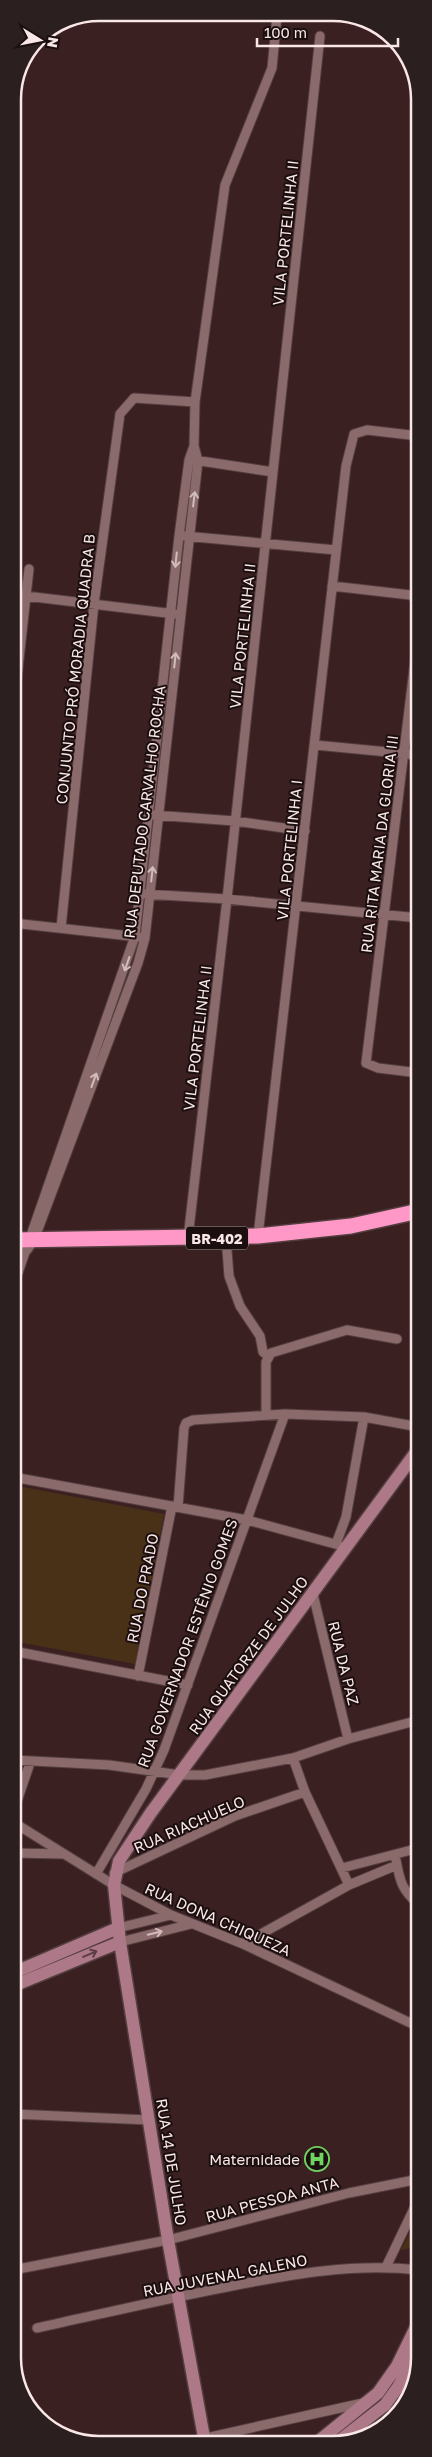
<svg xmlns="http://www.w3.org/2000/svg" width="432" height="2457" font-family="'Golos Text',sans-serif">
<rect width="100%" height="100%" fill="#3a2021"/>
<!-- green -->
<path fill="#493118" d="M 13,1485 L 164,1514 L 135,1664 L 13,1641 Z
M 419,2215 L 419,2246 L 401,2250 Z"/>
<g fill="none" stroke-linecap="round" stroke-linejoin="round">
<defs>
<path id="street" d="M 194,460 L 273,472
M 184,536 L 336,550
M 332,586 L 419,596
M 26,596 L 175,614
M 419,628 L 366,1063 L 378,1068 L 419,1073
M 13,714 L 29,569
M 315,745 L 419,755
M 153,815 L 235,821 L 305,831
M 145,894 L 227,899 L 419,918
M 13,923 L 139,937
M 61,928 L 94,604 L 120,414 L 134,398 L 195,402
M 258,1236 L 346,466 L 354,434 L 367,430 L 419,436
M 226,1237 L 229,1276 L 240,1306 L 260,1336 L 263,1352 L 268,1356
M 188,1238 L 227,899 L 320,36
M 27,1250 L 34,1240 L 138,963 L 145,938 L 198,461 L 194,446 L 195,402 L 225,185 L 272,68 L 277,16
M 13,1287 L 135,936 L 179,536 L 189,460 L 194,446
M 266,1414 L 266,1362 L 271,1353 L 347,1330 L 397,1339
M 13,1477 L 247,1520 L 346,1547
M 178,1507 L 184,1428 L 186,1423 L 193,1420 L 285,1414 L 364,1417 L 419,1427
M 336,1544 L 346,1517 L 364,1417
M 313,1594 L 348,1739
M 13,1651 L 188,1685
M 138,1676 L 172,1506
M 293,1758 L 305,1792 L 349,1885
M 13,1760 L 109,1765 L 180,1775 L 205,1775 L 293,1758 L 348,1739 L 419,1720
M 13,1813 L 30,1763
M 13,1822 L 114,1885 L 171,1915 L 243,1944 L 419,2027
M 13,1853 L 63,1854
M 396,1860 C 400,1882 402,1890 419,1905
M 342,1868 L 419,1848
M 114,1873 L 235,1816 L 305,1792
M 96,1874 L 146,1789 L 164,1750 L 285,1414
M 118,1928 L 171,1915
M 120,1942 L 191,1924
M 243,1944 L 349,1885 L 397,1865
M 13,2114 L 149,2120
M 386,2267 L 419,2198
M 13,2270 L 168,2240 L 349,2193 L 419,2179
M 37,2328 C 101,2314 164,2299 227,2287 C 292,2274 354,2263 419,2270
M 183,2443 L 363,2403"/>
<path id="secondary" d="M 13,1973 L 118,1928
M 13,1986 L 120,1942
M 205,2443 L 168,2240 L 120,1942 L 114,1885 L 119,1861 L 150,1814 L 419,1448
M 315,2444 L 378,2393 L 397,2366 L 419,2321
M 335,2444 L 385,2405 L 398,2387 L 419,2348"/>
<path id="highway" d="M 13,1240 L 258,1236 L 351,1226 L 419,1211"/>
</defs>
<!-- street casing -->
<use href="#street" stroke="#543e40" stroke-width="11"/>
<!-- secondary casing -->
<use href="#secondary" stroke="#543e40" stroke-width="15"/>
<!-- highway casing -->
<use href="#highway" stroke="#543e40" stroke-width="18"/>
<!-- street -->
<use href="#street" stroke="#8a6a6b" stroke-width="9"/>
<!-- secondary -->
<use href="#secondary" stroke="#ad7887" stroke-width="12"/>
<!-- highway -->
<use href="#highway" stroke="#ff98c7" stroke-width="15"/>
</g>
<!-- one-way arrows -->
<defs><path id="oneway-shaft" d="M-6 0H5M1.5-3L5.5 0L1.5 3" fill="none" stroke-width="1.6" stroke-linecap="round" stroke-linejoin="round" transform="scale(1.25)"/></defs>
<g stroke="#d2bbbb">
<use href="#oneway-shaft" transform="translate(194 499) rotate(-83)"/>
<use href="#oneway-shaft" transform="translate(176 560) rotate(96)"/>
<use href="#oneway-shaft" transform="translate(175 660) rotate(-84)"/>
<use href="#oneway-shaft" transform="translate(152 874) rotate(-84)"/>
<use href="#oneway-shaft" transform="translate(127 964) rotate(109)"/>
<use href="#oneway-shaft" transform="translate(94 1080) rotate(-70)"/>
<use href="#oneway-shaft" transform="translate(155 1933) rotate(-14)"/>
</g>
<use stroke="#5c3e44" href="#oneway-shaft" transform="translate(90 1954) rotate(-23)"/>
<!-- icons -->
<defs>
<symbol id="hospital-ring" viewBox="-11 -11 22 22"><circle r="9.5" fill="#1a0e0e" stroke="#6fd360" stroke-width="1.5"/><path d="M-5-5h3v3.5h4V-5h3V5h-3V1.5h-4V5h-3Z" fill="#6fd360"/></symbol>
</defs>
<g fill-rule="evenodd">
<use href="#hospital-ring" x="303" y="2145" width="28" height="28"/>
</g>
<g text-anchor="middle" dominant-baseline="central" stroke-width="4" stroke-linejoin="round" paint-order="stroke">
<!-- shield labels -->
<rect fill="#1a0e0e" stroke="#b6a5a5" stroke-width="1" x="186" y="1226.5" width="62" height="23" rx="4"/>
<g font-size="14" font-weight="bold" fill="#f9e6e6">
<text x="217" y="1238">BR-402</text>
</g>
<!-- street labels -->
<g font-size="15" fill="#f9e6e6" stroke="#1a0e0e">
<text transform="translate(285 233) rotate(-84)">VILA PORTELINHA II</text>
<text transform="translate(242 636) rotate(-84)">VILA PORTELINHA II</text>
<text transform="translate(75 669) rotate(-84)">CONJUNTO PRÓ MORADIA QUADRA B</text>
<text transform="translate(144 812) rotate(-83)">RUA DEPUTADO CARVALHO ROCHA</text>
<text transform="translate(379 844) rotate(-83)">RUA RITA MARIA DA GLORIA III</text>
<text transform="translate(289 850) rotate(-84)">VILA PORTELINHA I</text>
<text transform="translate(197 1038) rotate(-83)">VILA PORTELINHA II</text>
<text transform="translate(142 1588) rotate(-79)">RUA DO PRADO</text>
<text transform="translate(187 1643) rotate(-70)">RUA GOVERNADOR ESTÊNIO GOMES</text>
<text transform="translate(248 1655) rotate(-54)">RUA QUATORZE DE JULHO</text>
<text transform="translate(344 1663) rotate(76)">RUA DA PAZ</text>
<text transform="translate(189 1824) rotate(-24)">RUA RIACHUELO</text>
<text transform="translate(218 1919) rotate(24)">RUA DONA CHIQUEZA</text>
<text transform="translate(172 2162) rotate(81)">RUA 14 DE JULHO</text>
<text transform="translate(272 2199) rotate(-15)">RUA PESSOA ANTA</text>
<text transform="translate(225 2275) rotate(-11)">RUA JUVENAL GALENO</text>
</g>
<!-- poi labels -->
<g font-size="15" fill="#f9e6e6" stroke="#1a0e0e" text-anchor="end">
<text x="300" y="2159">Maternidade</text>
</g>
</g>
<!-- crop -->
<path d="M0 0H432V2457H0ZM99 21H333A78 78 0 0 1 411 99V2358A78 78 0 0 1 333 2436H99A78 78 0 0 1 21 2358V99A78 78 0 0 1 99 21Z" fill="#2c1f1f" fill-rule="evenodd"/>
<path fill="none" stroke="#f9e6e6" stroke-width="2.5" d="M99 21H333A78 78 0 0 1 411 99V2358A78 78 0 0 1 333 2436H99A78 78 0 0 1 21 2358V99A78 78 0 0 1 99 21Z"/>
<!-- north arrow -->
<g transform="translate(40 40) rotate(100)" stroke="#1a0e0e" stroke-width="4" paint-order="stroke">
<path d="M0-4L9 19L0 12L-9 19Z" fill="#f9e6e6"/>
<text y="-8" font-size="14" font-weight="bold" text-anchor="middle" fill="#f9e6e6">N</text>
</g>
<!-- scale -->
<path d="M257 38v8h141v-8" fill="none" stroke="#f9e6e6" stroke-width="2.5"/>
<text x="264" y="38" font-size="15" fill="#f9e6e6" stroke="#1a0e0e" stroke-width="4" paint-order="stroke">100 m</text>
</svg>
